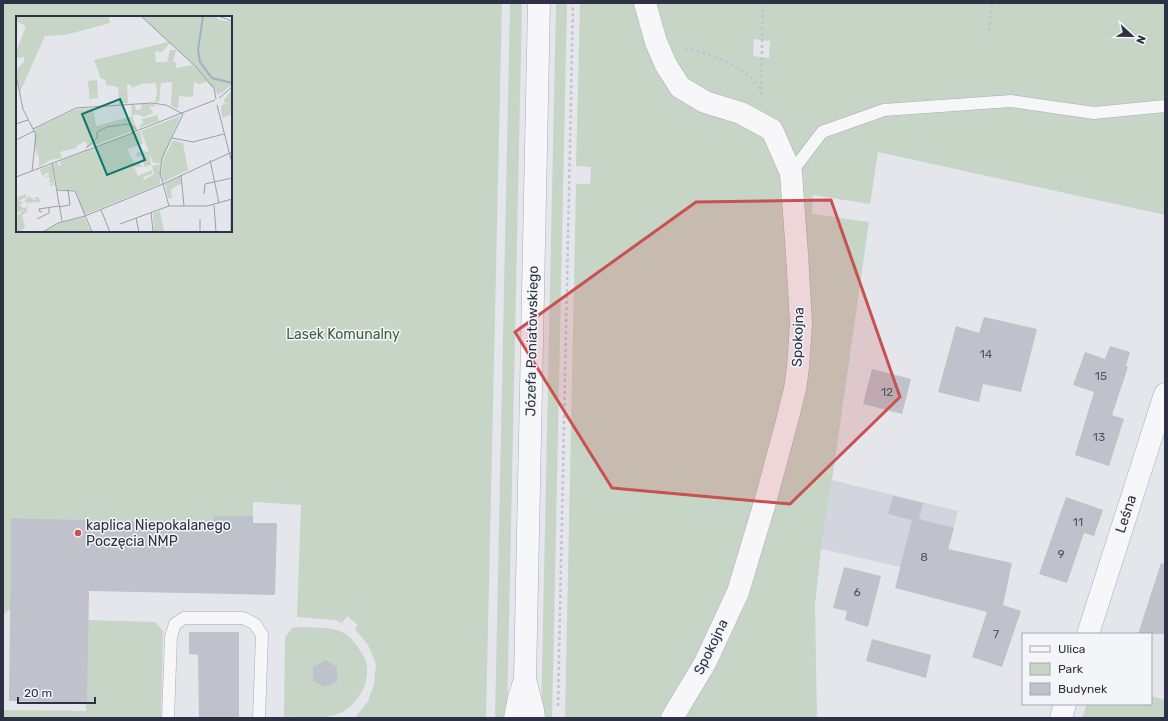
<svg xmlns="http://www.w3.org/2000/svg" width="1168" height="721" font-family="Rubik,sans-serif">
<rect width="100%" height="100%" fill="#e4e6eb"/>
<!-- built -->
<path fill="#d2d5dd" d="M 832,480 L 958,511 L 941,576 L 821,549 Z"/>
<!-- green -->
<path fill="#c7d5c6" fill-rule="evenodd" d="M 3,3 L 502,3 L 486,718 L 355,718 L 368,701 L 374,684 L 376,664 L 368,645 L 355,629 L 358,625 L 347,616 L 342,623 L 335,620 L 297,617 L 301,505 L 253,502 L 253,516 L 215,516 L 214,523 L 12,518 L 10,596 L 18,603 L 3,615 ZM 17,17 L 231,17 L 231,231 L 17,231 Z
M 510,3 L 522,3 L 507,718 L 495,718 Z
M 556,3 L 567,3 L 552,718 L 541,718 Z
M 580,3 L 1165,3 L 1165,215 L 878,152 L 870,204 L 813,195 L 812,214 L 869,222 L 832,480 L 821,549 L 815,604 L 817,718 L 565,718 L 576,184 L 590,184 L 591,167 L 576,166 ZM 754,39 L 770,41 L 769,58 L 753,56 Z
M 88,620 L 155,622 L 163,631 L 161,718 L 3,718 L 3,710 L 86,711 Z
M 299,627 C 314,628 334,626 347,635 C 350,637 354,642 357,646 C 361,652 367,660 367,668 C 369,686 356,707 338,714 C 323,720 300,716 284,717 L 285,637 L 292,628 Z
M 1151,696 L 1165,700 L 1165,718 L 1082,718 L 1087,704 L 1151,704 Z"/>
<!-- building -->
<path fill="#bfc1cb" d="M 984,317 L 1037,329 L 1021,392 L 983,384 L 979,402 L 938,392 L 956,326 L 979,333 Z
M 1110,346 L 1130,352 L 1126,366 L 1128,367 L 1112,415 L 1124,419 L 1109,466 L 1075,455 L 1094,392 L 1073,385 L 1085,352 L 1105,359 Z
M 872,369 L 911,379 L 902,414 L 863,404 Z
M 893,496 L 923,503 L 919,519 L 954,528 L 948,549 L 1012,563 L 1003,605 L 1021,611 L 1002,667 L 972,657 L 987,612 L 895,588 L 912,520 L 888,514 Z
M 1066,497 L 1103,510 L 1094,536 L 1084,533 L 1067,583 L 1039,574 Z
M 214,516 L 253,516 L 253,523 L 277,523 L 275,595 L 89,591 L 87,703 L 9,701 L 11,518 L 214,523 Z
M 1161,563 L 1165,564 L 1165,634 L 1138,634 Z
M 844,567 L 881,576 L 868,627 L 845,620 L 847,611 L 833,608 Z
M 189,632 L 239,632 L 239,718 L 199,718 L 198,655 L 189,654 Z
M 872,639 L 931,655 L 926,678 L 866,661 Z
M 326,660 L 337,667 L 337,681 L 325,687 L 313,681 L 313,667 Z"/>
<g fill="none" stroke-linecap="round" stroke-linejoin="round">
<defs>
<path id="service" d="M 791,173 L 822,132 L 884,110 L 1011,101 L 1094,113 L 1165,106
M 168,718 L 171,637 L 175,624 L 184,618 L 243,618 L 255,624 L 262,635 L 259,718"/>
<path id="minor" d="M 645,3 L 656,42 L 666,65 L 680,87 L 705,102 L 741,113 L 772,130 L 791,173 L 797,254 L 801,322 L 798,368 L 795,389 L 787,421 L 766,499 L 738,592 L 705,663 L 672,718
M 1088,634 L 1165,394
M 1061,718 L 1065,704"/>
<path id="tertiary" d="M 515,718 L 519,698 L 525,679
M 534,718 L 533,710 L 525,679 L 539,3"/>
</defs>
<!-- service casing -->
<use href="#service" stroke="#a9acb5" stroke-width="13"/>
<!-- minor casing -->
<use href="#minor" stroke="#a9acb5" stroke-width="23"/>
<!-- tertiary casing -->
<use href="#tertiary" stroke="#a9acb5" stroke-width="23"/>
<!-- path -->
<path stroke="#c2c4ca" stroke-width="2.5" stroke-dasharray="3 3" stroke-linecap="butt" d="M 989,31 L 992,3
M 685,48 C 711,54 755,68 763,97
M 761,90 L 763,3
M 558,706 L 573,3"/>
<!-- service -->
<use href="#service" stroke="#f7f7fa" stroke-width="12"/>
<!-- minor -->
<use href="#minor" stroke="#f7f7fa" stroke-width="22"/>
<!-- tertiary -->
<use href="#tertiary" stroke="#f7f7fa" stroke-width="22"/>
</g>
<!-- marked area -->
<path fill="#c85151" fill-opacity="0.2" stroke="#c85151" stroke-width="3" stroke-linejoin="round" d="M 831,200 L 900,397 L 790,504 L 612,488 L 515,332 L 696,202 Z"/>
<!-- markers -->
<circle fill="#c85151" stroke="#f4f5f9" stroke-width="1.5" cx="78" cy="533" r="4"/>
<g text-anchor="middle" dominant-baseline="central" stroke-width="3" stroke-linejoin="round" paint-order="stroke">
<!-- number labels -->
<g font-size="12" fill="#515565">
<text x="986" y="354">14</text>
<text x="1101" y="376">15</text>
<text x="887" y="392">12</text>
<text x="1099" y="437">13</text>
<text x="1078" y="522">11</text>
<text x="1061" y="554">9</text>
<text x="924" y="557">8</text>
<text x="857" y="592">6</text>
<text x="996" y="634">7</text>
</g>
<!-- park labels -->
<g font-size="14" fill="#3c5e3a" stroke="#f4f5f9">
<text x="343" y="334">Lasek Komunalny</text>
</g>
<!-- street labels -->
<g font-size="14" fill="#2c3143" stroke="#f4f5f9">
<text transform="translate(798 337) rotate(-88)">Spokojna</text>
<text transform="translate(532 341) rotate(-89)">Józefa Poniatowskiego</text>
<text transform="translate(1126 514) rotate(-72)">Leśna</text>
<text transform="translate(711 647) rotate(-64)">Spokojna</text>
</g>
<!-- poi labels -->
<g font-size="14" fill="#2c3143" stroke="#f4f5f9" text-anchor="start">
<text x="86" y="525">kaplica Niepokalanego<tspan x="86" dy="16">Poczęcia NMP</tspan></text>
</g>
</g>
<!-- overview -->
<g transform="translate(16 16)">
<rect width="216" height="216" fill="#e4e6eb"/>
<path d="M 0,0 L 92,0 L 94,7 L 49,19 L 29,20 L 4,76 L 0,54 L 8,46 L 8,41 L 0,42 L 0,36 L 10,10 L 2,6 L 0,9 ZM 125,0 L 199,0 L 203,4 L 216,6 L 216,69 L 202,79 L 199,73 L 180,51 ZM 152,26 L 154,27 L 146,36 L 139,35 L 140,46 L 151,46 L 154,34 L 160,34 L 157,46 L 160,46 L 160,52 L 176,49 L 180,52 L 197,71 L 196,72 L 191,66 L 183,68 L 178,66 L 177,81 L 163,80 L 162,93 L 155,90 L 156,66 L 145,67 L 143,86 L 139,86 L 141,79 L 140,67 L 125,68 L 116,72 L 114,68 L 111,69 L 112,87 L 103,88 L 102,71 L 90,69 L 89,63 L 85,63 L 78,44 ZM 81,64 L 82,82 L 74,83 L 74,90 L 72,65 ZM 216,73 L 216,98 L 206,102 L 207,111 L 206,100 L 205,91 L 208,87 L 215,89 L 208,86 L 208,84 ZM 125,88 L 136,88 L 140,89 L 137,91 L 133,89 L 137,97 L 128,101 L 120,98 L 116,100 L 121,113 L 71,132 L 70,125 L 62,129 L 60,132 L 44,136 L 46,142 L 34,144 L 23,151 L 23,141 L 18,133 L 24,139 L 18,131 L 19,113 L 58,94 L 77,92 L 80,110 L 83,109 L 84,113 L 84,109 L 116,100 L 115,89 L 119,89 L 120,94 L 126,93 ZM 141,99 L 143,105 L 122,112 L 127,106 L 126,103 ZM 164,100 L 145,147 L 137,147 L 125,115 ZM 124,115 L 127,128 L 111,133 L 118,147 L 122,146 L 125,148 L 126,151 L 118,151 L 122,160 L 136,154 L 136,158 L 127,161 L 128,164 L 138,158 L 136,150 L 145,148 L 144,162 L 141,163 L 144,163 L 144,168 L 68,199 L 59,174 L 41,173 L 37,149 L 41,146 L 43,150 L 45,149 L 44,145 ZM 157,124 L 167,127 L 172,154 L 147,166 L 145,158 L 147,144 ZM 127,135 L 133,136 L 135,149 L 128,151 L 126,140 L 121,141 L 120,137 ZM 36,149 L 38,169 L 33,170 L 36,167 L 32,165 L 34,164 L 33,161 L 27,162 L 34,158 L 31,157 L 26,160 L 24,153 ZM 164,160 L 166,167 L 155,173 L 156,183 L 152,182 L 149,168 ZM 9,178 L 11,181 L 2,185 L 7,186 L 4,189 L 7,192 L 10,192 L 11,186 L 8,185 L 13,180 L 18,184 L 20,184 L 18,181 L 23,181 L 24,186 L 11,187 L 11,196 L 6,199 L 9,211 L 5,216 L 0,215 L 0,200 L 9,194 L 0,197 L 0,182 ZM 144,195 L 148,216 L 138,216 L 137,197 ZM 68,201 L 75,216 L 28,216 L 40,208 Z" fill="#c7d5c6"/>
<path fill="none" stroke="#a1afc9" stroke-width="2" d="M 187,0 L 182,34 L 184,46 L 196,62 L 216,67"/>
<path fill="none" stroke="#9a9ea8" stroke-width="1" d="M 125,0 L 180,51 L 198,72 L 200,83M 202,0 L 216,5M 0,59 L 7,93 L 20,119 L 16,155M 203,82 L 216,71M 201,89 L 216,147M 0,108 L 12,104M 17,113 L 60,92 L 136,87 L 150,89 L 167,98 L 146,142 L 144,158 L 147,168 L 69,200 L 42,207 L 27,216M 115,117 L 199,84M 156,122 L 177,126 L 208,118M 0,124 L 18,115M 70,132 L 81,122 L 81,116 L 91,111 L 111,108 L 118,111 L 121,115M 69,135 L 117,117M 194,144 L 203,187M 36,147 L 46,205M 165,159 L 168,190M 0,161 L 71,134M 40,174 L 59,175 L 76,216M 188,178 L 189,168 L 216,162M 215,184 L 215,216M 198,189 L 200,216M 153,190 L 147,168 L 216,136M 43,191 L 54,189 L 52,173M 85,194 L 94,216M 26,195 L 24,196 L 23,193 L 43,190M 135,196 L 137,216M 120,202 L 123,216M 21,203 L 33,197 L 33,191M 184,203 L 184,216M 104,208 L 153,190 L 191,190 L 216,183"/>
<path fill="#0f766e" fill-opacity="0.15" stroke="#0f766e" stroke-width="2" d="M 104,83 L 129,144 L 91,159 L 66,98 Z"/>
<rect width="216" height="216" fill="none" stroke="#2c3143" stroke-width="2"/>
</g>
<!-- border -->
<rect width="1168" height="721" fill="none" stroke="#2c3143" stroke-width="8"/>
<!-- legend -->
<rect x="1022" y="633" width="130" height="72" fill="#f4f5f9" stroke="#a4a7b0"/>
<rect x="1030" y="646" width="20" height="6" fill="#f7f7fa" stroke="#a4a7b0"/>
<text x="1058" y="653" font-size="12" fill="#2c3143">Ulica</text>
<rect x="1030" y="663" width="20" height="12" fill="#c7d5c6" stroke="#a4a7b0"/>
<text x="1058" y="673" font-size="12" fill="#2c3143">Park</text>
<rect x="1030" y="683" width="20" height="12" fill="#bfc1cb" stroke="#a4a7b0"/>
<text x="1058" y="693" font-size="12" fill="#2c3143">Budynek</text>
<!-- north arrow -->
<g transform="translate(1132 36) rotate(112)" stroke="#f4f5f9" stroke-width="3" paint-order="stroke">
<path d="M0-3L7 15L0 10L-7 15Z" fill="#2c3143"/>
<text y="-6" font-size="11" font-weight="bold" text-anchor="middle" fill="#2c3143">N</text>
</g>
<!-- scale -->
<path d="M18 697v6h77v-6" fill="none" stroke="#2c3143" stroke-width="2"/>
<text x="24" y="697" font-size="12" fill="#2c3143" stroke="#f4f5f9" stroke-width="3" paint-order="stroke">20 m</text>
</svg>
